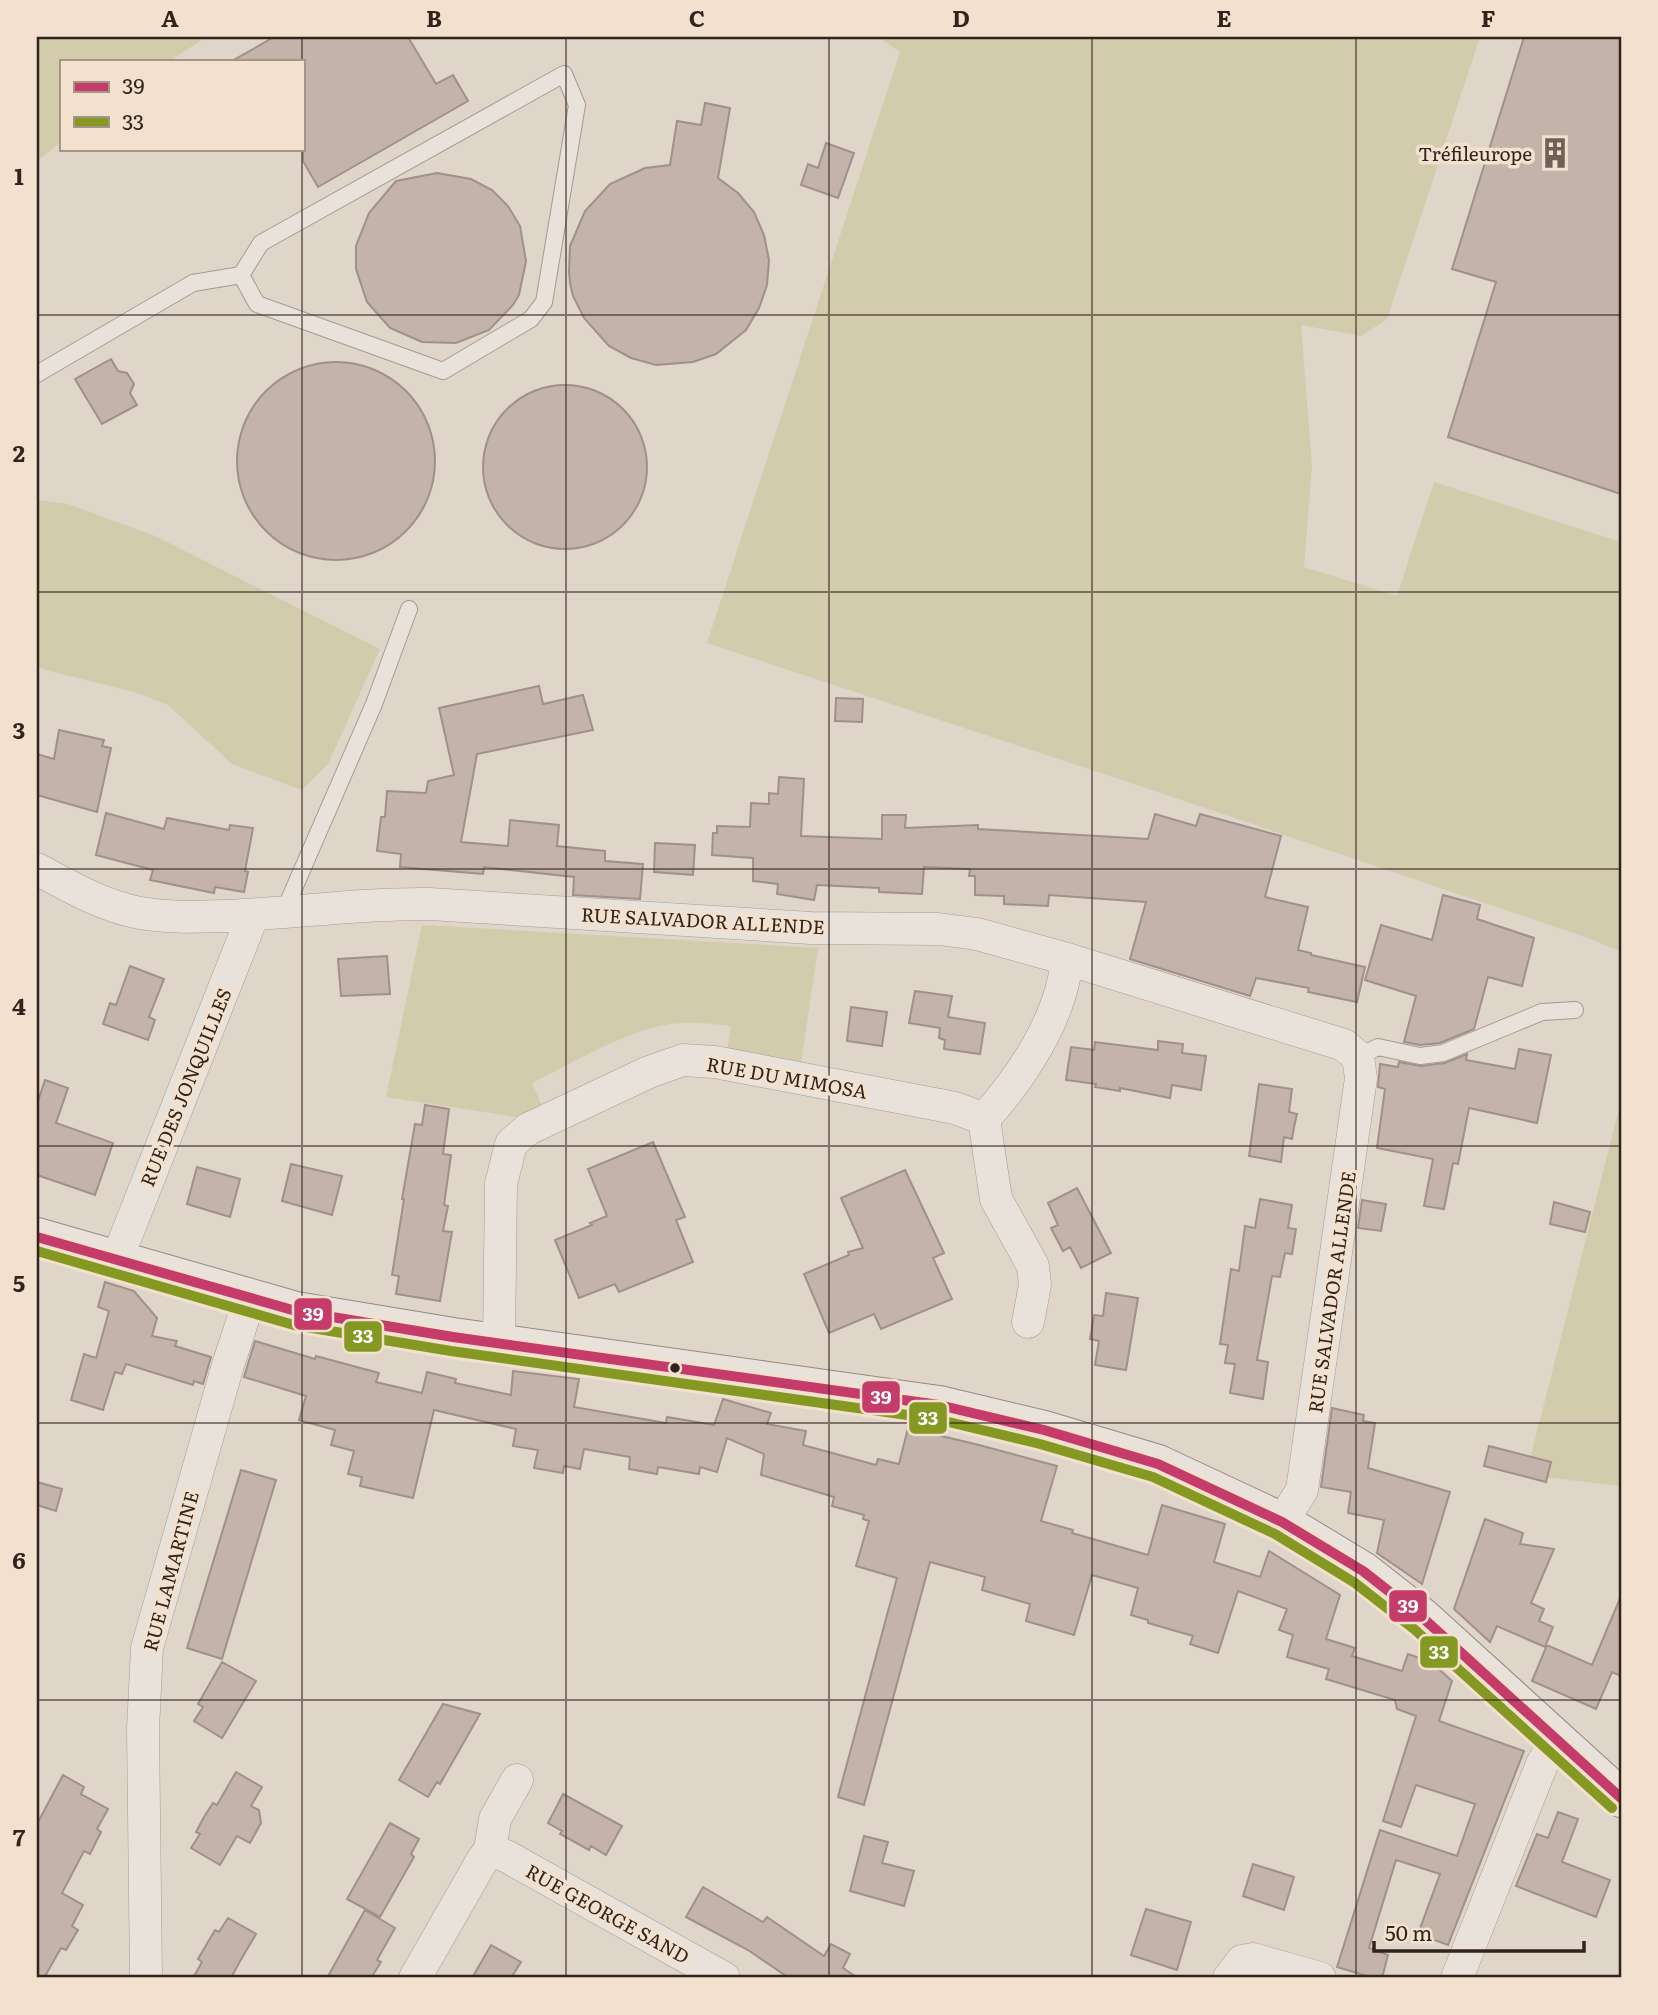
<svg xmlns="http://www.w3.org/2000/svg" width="1658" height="2015" font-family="Literata,serif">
<rect width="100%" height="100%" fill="#e0d5c9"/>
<!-- green -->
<path fill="#d2cbac" d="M 37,37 L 206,37 L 170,61 L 61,61 L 61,142 L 37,161 Z
M 878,37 L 1480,37 L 1387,319 L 1361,336 L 1301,325 L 1312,466 L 1304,567 L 1397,596 L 1434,482 L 1621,542 L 1621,952 L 1588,938 L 1122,780 L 707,643 L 900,52 Z
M 37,500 L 68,504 L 155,536 L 380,649 L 328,764 L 302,790 L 232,764 L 168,705 L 134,692 L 45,670 L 37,666 Z
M 422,925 L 818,948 L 801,1063 L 727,1050 L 731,1026 C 711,1024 691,1021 671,1024 C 627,1030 572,1063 532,1083 L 543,1108 L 517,1117 L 386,1097 Z
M 1621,1101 L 1621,1486 L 1526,1475 Z"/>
<!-- building -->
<path fill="#c3b3aa" stroke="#9f9189" stroke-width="2" d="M 274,37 L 408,37 L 436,84 L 453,75 L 468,101 L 318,187 L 303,161 L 303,61 L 232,61 Z
M 1524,37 L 1621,37 L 1621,494 L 1448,437 L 1496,282 L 1452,269 Z
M 705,103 L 730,108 L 718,178 L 738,193 L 754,212 L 764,235 L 769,260 L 767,285 L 759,308 L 746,330 L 716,354 L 693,362 L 656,365 L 631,358 L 609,346 L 584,318 L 573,296 L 570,283 L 569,271 L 570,246 L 585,211 L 610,184 L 645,168 L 670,165 L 677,121 L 701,125 Z
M 826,143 L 854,153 L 838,198 L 801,185 L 808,164 L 818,168 Z
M 437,173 L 471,179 L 492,190 L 508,206 L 520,226 L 526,261 L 519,295 L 513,305 L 489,330 L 456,343 L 422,342 L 390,328 L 367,302 L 356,269 L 356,246 L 369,213 L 396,181 Z
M 111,359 L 118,371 L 127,373 L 134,384 L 130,393 L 137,405 L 102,424 L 75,379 Z
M237 461a99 99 0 1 1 198 0a99 99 0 1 1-198 0Z
M483 467a82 82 0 1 1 164 0a82 82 0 1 1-164 0Z
M 539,686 L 543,704 L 583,695 L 593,730 L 477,754 L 461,842 L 508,846 L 510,820 L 559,825 L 557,846 L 605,851 L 605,861 L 643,864 L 640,899 L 573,895 L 574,877 L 484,867 L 483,874 L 400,867 L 401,854 L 377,851 L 381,817 L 385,817 L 387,791 L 426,793 L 428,781 L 454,775 L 439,708 Z
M 836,698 L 863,699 L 862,722 L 835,721 Z
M 59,730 L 104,740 L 102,746 L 111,748 L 97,812 L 37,795 L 37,754 L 54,759 Z
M 779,777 L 804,779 L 801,836 L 882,839 L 882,815 L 906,815 L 905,828 L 978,825 L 978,829 L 1148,839 L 1155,814 L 1196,826 L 1200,814 L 1281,836 L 1265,897 L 1308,907 L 1298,950 L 1311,953 L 1311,955 L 1365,967 L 1357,1002 L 1308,992 L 1309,988 L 1256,978 L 1250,996 L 1130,959 L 1146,902 L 1049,895 L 1048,906 L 1004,904 L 1004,896 L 975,895 L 975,876 L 969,876 L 970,869 L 924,867 L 922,894 L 879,892 L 879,888 L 817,885 L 814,900 L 777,894 L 778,884 L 753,881 L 753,858 L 712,855 L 713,833 L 717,833 L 717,826 L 750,827 L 751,803 L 769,804 L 769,793 L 778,794 Z
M 106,813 L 164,829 L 167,818 L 229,830 L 230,825 L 253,828 L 245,871 L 248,872 L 244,892 L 215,887 L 214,893 L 150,880 L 153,870 L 96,855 Z
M 655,843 L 695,845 L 693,875 L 654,872 Z
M 1443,895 L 1480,905 L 1477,919 L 1534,938 L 1522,986 L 1488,977 L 1474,1029 L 1440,1043 L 1420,1045 L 1404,1042 L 1416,996 L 1365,980 L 1381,925 L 1432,940 Z
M 387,956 L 390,994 L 341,996 L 338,959 Z
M 130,966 L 164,979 L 149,1017 L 155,1020 L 148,1040 L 103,1024 L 110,1003 L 116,1005 Z
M 915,991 L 952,996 L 948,1017 L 985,1023 L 980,1054 L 944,1049 L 945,1040 L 939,1038 L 940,1028 L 909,1023 Z
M 851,1007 L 887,1012 L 882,1046 L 847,1041 Z
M 1158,1041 L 1183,1044 L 1182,1053 L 1206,1056 L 1201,1090 L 1172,1085 L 1170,1098 L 1120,1088 L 1120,1091 L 1095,1087 L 1096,1084 L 1066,1080 L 1071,1047 L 1094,1050 L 1095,1042 L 1158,1050 Z
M 1519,1049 L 1551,1055 L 1537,1123 L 1469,1108 L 1458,1164 L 1453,1163 L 1444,1209 L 1424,1206 L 1433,1159 L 1377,1148 L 1385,1089 L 1378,1087 L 1380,1064 L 1398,1067 L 1399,1062 L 1421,1066 L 1445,1063 L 1467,1054 L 1466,1060 L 1515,1069 Z
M 45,1080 L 68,1088 L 56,1123 L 113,1143 L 95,1195 L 37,1175 L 37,1104 Z
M 1259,1084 L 1292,1089 L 1289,1112 L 1297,1114 L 1294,1127 L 1292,1139 L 1284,1137 L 1281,1162 L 1249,1156 Z
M 425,1105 L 449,1109 L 443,1154 L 451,1155 L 444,1205 L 448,1206 L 443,1231 L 452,1232 L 440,1301 L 396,1294 L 399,1276 L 392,1275 L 404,1199 L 402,1199 L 415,1124 L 422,1125 Z
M 653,1142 L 685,1217 L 676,1220 L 693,1262 L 619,1292 L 615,1284 L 579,1298 L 555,1240 L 592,1225 L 590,1223 L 607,1216 L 588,1169 Z
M 291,1164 L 342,1176 L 332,1215 L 282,1201 Z
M 197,1167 L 240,1179 L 230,1217 L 187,1204 Z
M 905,1170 L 944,1253 L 933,1258 L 952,1299 L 881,1329 L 874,1314 L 829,1333 L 804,1274 L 849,1255 L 848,1252 L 863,1248 L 841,1198 Z
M 1077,1188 L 1111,1253 L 1081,1268 L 1070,1247 L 1063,1251 L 1051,1228 L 1058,1225 L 1048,1203 Z
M 1260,1199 L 1292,1205 L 1288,1228 L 1296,1229 L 1292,1254 L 1285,1253 L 1280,1277 L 1272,1276 L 1257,1360 L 1268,1362 L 1263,1399 L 1230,1393 L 1235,1364 L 1225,1363 L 1228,1345 L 1220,1344 L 1231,1269 L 1239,1271 L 1245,1226 L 1255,1228 Z
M 1362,1200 L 1386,1204 L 1381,1231 L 1358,1228 Z
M 1554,1202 L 1590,1212 L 1585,1232 L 1550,1224 Z
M 105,1282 L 134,1291 L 157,1318 L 152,1336 L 177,1341 L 175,1346 L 211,1357 L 203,1384 L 194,1381 L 193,1385 L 126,1364 L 122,1374 L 115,1372 L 103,1410 L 71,1400 L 84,1354 L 96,1358 L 109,1311 L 98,1307 Z
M 1106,1293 L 1138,1298 L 1126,1370 L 1095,1365 L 1099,1341 L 1090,1339 L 1092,1328 L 1094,1315 L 1103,1316 Z
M 255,1341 L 315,1359 L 316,1356 L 379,1373 L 376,1382 L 422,1393 L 427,1372 L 456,1379 L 455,1383 L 511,1395 L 513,1371 L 579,1379 L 574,1407 L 666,1423 L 667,1417 L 714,1425 L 723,1399 L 771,1413 L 767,1424 L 806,1431 L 803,1445 L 876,1465 L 878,1459 L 899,1464 L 908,1428 L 979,1445 L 1057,1466 L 1041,1521 L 1073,1530 L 1072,1533 L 1148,1555 L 1162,1505 L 1225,1524 L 1214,1562 L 1260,1577 L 1269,1551 L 1340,1595 L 1326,1639 L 1355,1648 L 1352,1656 L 1402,1671 L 1408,1654 L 1431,1662 L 1452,1681 L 1439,1721 L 1524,1751 L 1448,1945 L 1418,1934 L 1440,1874 L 1396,1860 L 1369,1948 L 1388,1955 L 1382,1978 L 1374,1978 L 1337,1967 L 1380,1830 L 1457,1856 L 1475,1804 L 1416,1785 L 1401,1827 L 1383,1821 L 1416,1716 L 1397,1709 L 1395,1700 L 1326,1679 L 1329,1669 L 1287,1657 L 1293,1635 L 1279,1630 L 1287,1609 L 1238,1591 L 1218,1653 L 1190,1644 L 1193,1636 L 1148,1623 L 1148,1620 L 1131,1615 L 1138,1588 L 1092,1575 L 1074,1635 L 1026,1621 L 1030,1604 L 982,1590 L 985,1577 L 930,1562 L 864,1805 L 838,1797 L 897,1578 L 856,1566 L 869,1521 L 863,1519 L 864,1515 L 832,1506 L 834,1497 L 761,1475 L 764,1454 L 727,1438 L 717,1472 L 700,1467 L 699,1474 L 658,1467 L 657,1474 L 629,1469 L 630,1457 L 584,1449 L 580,1469 L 564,1466 L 563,1473 L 534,1468 L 538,1450 L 513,1446 L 516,1429 L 434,1410 L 413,1498 L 360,1486 L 362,1477 L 348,1474 L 354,1451 L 331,1445 L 335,1430 L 299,1420 L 306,1396 L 244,1377 Z
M 1332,1408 L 1364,1415 L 1363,1421 L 1375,1423 L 1368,1468 L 1450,1492 L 1422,1584 L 1377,1553 L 1384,1520 L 1348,1513 L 1351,1492 L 1321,1487 Z
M 1489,1446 L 1551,1462 L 1546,1482 L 1484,1466 Z
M 241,1470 L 276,1480 L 222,1659 L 187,1648 Z
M 37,1482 L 62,1489 L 56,1511 L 37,1505 Z
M 1485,1519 L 1523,1533 L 1520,1544 L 1554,1549 L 1531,1603 L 1544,1609 L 1539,1621 L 1553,1627 L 1545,1647 L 1497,1626 L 1490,1642 L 1454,1609 Z
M 1621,1596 L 1621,1676 L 1612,1672 L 1596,1709 L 1532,1681 L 1547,1645 L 1592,1665 Z
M 222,1662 L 256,1681 L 222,1738 L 194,1721 L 203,1707 L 198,1704 Z
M 443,1704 L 480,1714 L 440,1784 L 437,1782 L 428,1797 L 399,1780 Z
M 236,1772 L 262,1787 L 251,1806 L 259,1810 L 261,1823 L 250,1843 L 237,1836 L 220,1865 L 191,1848 L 200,1834 L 196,1832 L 204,1817 L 213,1803 L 217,1805 Z
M 63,1775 L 84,1787 L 81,1794 L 108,1809 L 97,1829 L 101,1832 L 90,1854 L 84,1851 L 62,1893 L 83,1905 L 72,1926 L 78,1930 L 66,1950 L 61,1948 L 44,1978 L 37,1978 L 37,1824 Z
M 563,1794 L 622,1826 L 606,1855 L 591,1846 L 589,1850 L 560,1834 L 562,1831 L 548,1823 Z
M 1558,1812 L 1578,1819 L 1562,1862 L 1610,1880 L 1596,1917 L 1516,1886 L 1537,1834 L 1548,1838 Z
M 390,1823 L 419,1839 L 411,1854 L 414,1857 L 380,1917 L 347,1899 Z
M 864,1836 L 888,1842 L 882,1863 L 914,1871 L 904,1906 L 850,1891 Z
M 1253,1864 L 1294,1877 L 1284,1910 L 1243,1896 Z
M 703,1887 L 763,1922 L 767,1917 L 824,1956 L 831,1944 L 850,1954 L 843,1968 L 858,1978 L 789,1978 L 748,1950 L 686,1917 Z
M 1146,1909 L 1191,1922 L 1177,1970 L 1131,1955 Z
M 365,1910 L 395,1928 L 377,1960 L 381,1962 L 371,1978 L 327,1978 Z
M 228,1918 L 256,1934 L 239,1963 L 231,1978 L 193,1978 L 202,1962 L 198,1959 L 215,1930 L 219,1932 Z
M 491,1945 L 521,1962 L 511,1978 L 472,1978 Z"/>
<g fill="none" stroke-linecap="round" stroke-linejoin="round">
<defs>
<path id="lane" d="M 37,374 L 193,283 L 241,275 L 261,243 L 564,74 L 577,105 L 544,302 L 531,319 L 443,371 L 257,304 L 241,275
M 287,912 L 289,900 L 374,704 L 409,609
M 1358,1057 L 1378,1047 L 1420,1056 L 1443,1053 L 1542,1012 L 1575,1010"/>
<path id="street" d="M 37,869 C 70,887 103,906 140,913 C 169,918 197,917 226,916 C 294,913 362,903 430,904 L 811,928 L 938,929 L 977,934 L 1067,959 L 1344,1045 L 1358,1057 L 1361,1078 L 1302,1490 L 1282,1522
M 117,1259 L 253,915
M 1028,1322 L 1035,1285 L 1033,1266 L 996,1199 L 984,1119 C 1022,1077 1062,1017 1067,959
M 499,1342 L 501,1184 L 511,1144 L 528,1129 L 649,1072 L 683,1060 L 715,1062 L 955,1108 L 984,1119
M 490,1850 L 506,1856 L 724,1978
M 146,1978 L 143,1729 L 147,1648 L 228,1365 L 250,1298
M 415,1978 L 483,1859 L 490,1850 L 495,1819 L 517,1780
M 1229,1978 L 1242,1961 L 1253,1959 L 1320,1978
M 1457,1978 L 1542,1764 L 1557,1739"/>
<path id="secondary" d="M 37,1237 L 296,1311 L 453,1337 L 939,1405 L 1044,1430 L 1158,1464 L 1282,1522 L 1363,1571 L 1423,1618 L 1621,1798"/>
</defs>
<!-- lane casing -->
<use href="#lane" stroke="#a59b93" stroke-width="18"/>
<!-- street casing -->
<use href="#street" stroke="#a59b93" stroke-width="33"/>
<!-- secondary casing -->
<use href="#secondary" stroke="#948a83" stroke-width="40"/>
<!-- lane -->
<use href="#lane" stroke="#e8e2da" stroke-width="16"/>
<!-- street -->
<use href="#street" stroke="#e8e2da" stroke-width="32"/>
<!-- secondary -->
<use href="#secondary" stroke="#e8e2da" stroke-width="38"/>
<defs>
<path id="bus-1" d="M 37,1237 L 296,1311 L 453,1337 L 939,1405 L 1044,1430 L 1158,1464 L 1282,1522 L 1363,1571 L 1423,1618 L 1621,1798"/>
<path id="bus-2" d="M 37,1251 L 294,1325 L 451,1351 L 936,1419 L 1040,1444 L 1153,1477 L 1275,1534 L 1355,1583 L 1414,1629 L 1612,1808"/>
</defs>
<!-- bus-1 casing -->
<use href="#bus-1" stroke="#f2e1ce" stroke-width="16"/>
<!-- bus-2 casing -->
<use href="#bus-2" stroke="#f2e1ce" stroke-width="16"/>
<!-- bus-1 -->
<use href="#bus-1" stroke="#c53b6a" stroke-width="10"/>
<!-- bus-2 -->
<use href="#bus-2" stroke="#859822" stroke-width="10"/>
</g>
<!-- grid -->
<path fill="none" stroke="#32231c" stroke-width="2" stroke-opacity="0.55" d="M 302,37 L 302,61M 566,37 L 566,1978M 829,37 L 829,1978M 1092,37 L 1092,1978M 1356,37 L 1356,1978M 302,149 L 302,1978M 37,315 L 1621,315M 37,592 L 1621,592M 37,869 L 1621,869M 37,1146 L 1621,1146M 37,1423 L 1621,1423M 37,1700 L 1621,1700"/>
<!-- icons -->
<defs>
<symbol id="building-bare" viewBox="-9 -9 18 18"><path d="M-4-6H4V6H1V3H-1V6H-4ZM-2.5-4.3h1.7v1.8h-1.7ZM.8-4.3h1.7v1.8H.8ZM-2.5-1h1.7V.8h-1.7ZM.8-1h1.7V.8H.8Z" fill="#6f6159" stroke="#f2e1ce" stroke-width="2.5" paint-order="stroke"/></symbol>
</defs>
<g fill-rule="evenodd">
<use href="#building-bare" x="1533" y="131" width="44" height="44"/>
</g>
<!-- markers -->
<circle fill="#32231c" stroke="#f2e1ce" stroke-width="2.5" cx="675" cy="1368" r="6"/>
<g text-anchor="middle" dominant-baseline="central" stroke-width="7" stroke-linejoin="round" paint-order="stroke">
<!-- poi labels -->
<g font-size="19" fill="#32231c" stroke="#f2e1ce" text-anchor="end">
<text x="1532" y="153">Tréfileurope</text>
</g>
<!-- street labels -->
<g font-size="19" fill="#32231c" stroke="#f2e1ce">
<text transform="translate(703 920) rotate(3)">RUE SALVADOR ALLENDE</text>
<text transform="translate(787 1077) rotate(10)">RUE DU MIMOSA</text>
<text transform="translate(185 1087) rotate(-68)">RUE DES JONQUILLES</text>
<text transform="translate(1331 1292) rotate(-82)">RUE SALVADOR ALLENDE</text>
<text transform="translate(170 1571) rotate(-75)">RUE LAMARTINE</text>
<text transform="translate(608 1913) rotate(29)">RUE GEORGE SAND</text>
</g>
</g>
<g stroke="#f2e1ce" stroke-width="2.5">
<rect x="293" y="1297" width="40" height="34" rx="7" fill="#c53b6a"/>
<rect x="343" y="1320" width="40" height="33" rx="7" fill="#859822"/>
<rect x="861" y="1380" width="40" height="34" rx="7" fill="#c53b6a"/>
<rect x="908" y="1401" width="40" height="34" rx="7" fill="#859822"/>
<rect x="1388" y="1589" width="40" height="34" rx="7" fill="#c53b6a"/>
<rect x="1419" y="1635" width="40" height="34" rx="7" fill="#859822"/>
</g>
<g font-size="19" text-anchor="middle" font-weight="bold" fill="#fff">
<text x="313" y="1321">39</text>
<text x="363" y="1343">33</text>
<text x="881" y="1404">39</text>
<text x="928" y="1425">33</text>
<text x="1408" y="1613">39</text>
<text x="1439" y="1659">33</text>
</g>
<!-- border -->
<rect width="1658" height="2015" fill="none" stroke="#f2e1ce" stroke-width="77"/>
<!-- legend -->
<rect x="60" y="60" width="245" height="91" fill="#f2e1ce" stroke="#a59587" stroke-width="2"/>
<rect x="74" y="82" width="35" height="10" fill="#c53b6a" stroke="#a59587" stroke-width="2"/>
<text x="122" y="94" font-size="21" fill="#32231c">39</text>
<rect x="74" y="117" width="35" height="10" fill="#859822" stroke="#a59587" stroke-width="2"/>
<text x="122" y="130" font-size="21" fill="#32231c">33</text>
<!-- scale -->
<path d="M1374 1941v10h210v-10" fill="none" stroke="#32231c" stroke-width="3.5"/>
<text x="1385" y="1941" font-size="21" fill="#32231c" stroke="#f2e1ce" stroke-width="5" paint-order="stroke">50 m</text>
<rect x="38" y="38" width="1582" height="1938" fill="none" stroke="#32231c" stroke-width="2.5"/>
<g font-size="23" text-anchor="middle" font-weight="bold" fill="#32231c">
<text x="170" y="27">A</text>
<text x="434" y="27">B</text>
<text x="697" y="27">C</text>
<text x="961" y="27">D</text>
<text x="1224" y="27">E</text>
<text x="1488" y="27">F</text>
<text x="19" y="185">1</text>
<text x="19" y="462">2</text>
<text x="19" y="739">3</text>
<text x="19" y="1015">4</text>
<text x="19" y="1292">5</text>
<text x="19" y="1569">6</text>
<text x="19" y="1846">7</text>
</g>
</svg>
